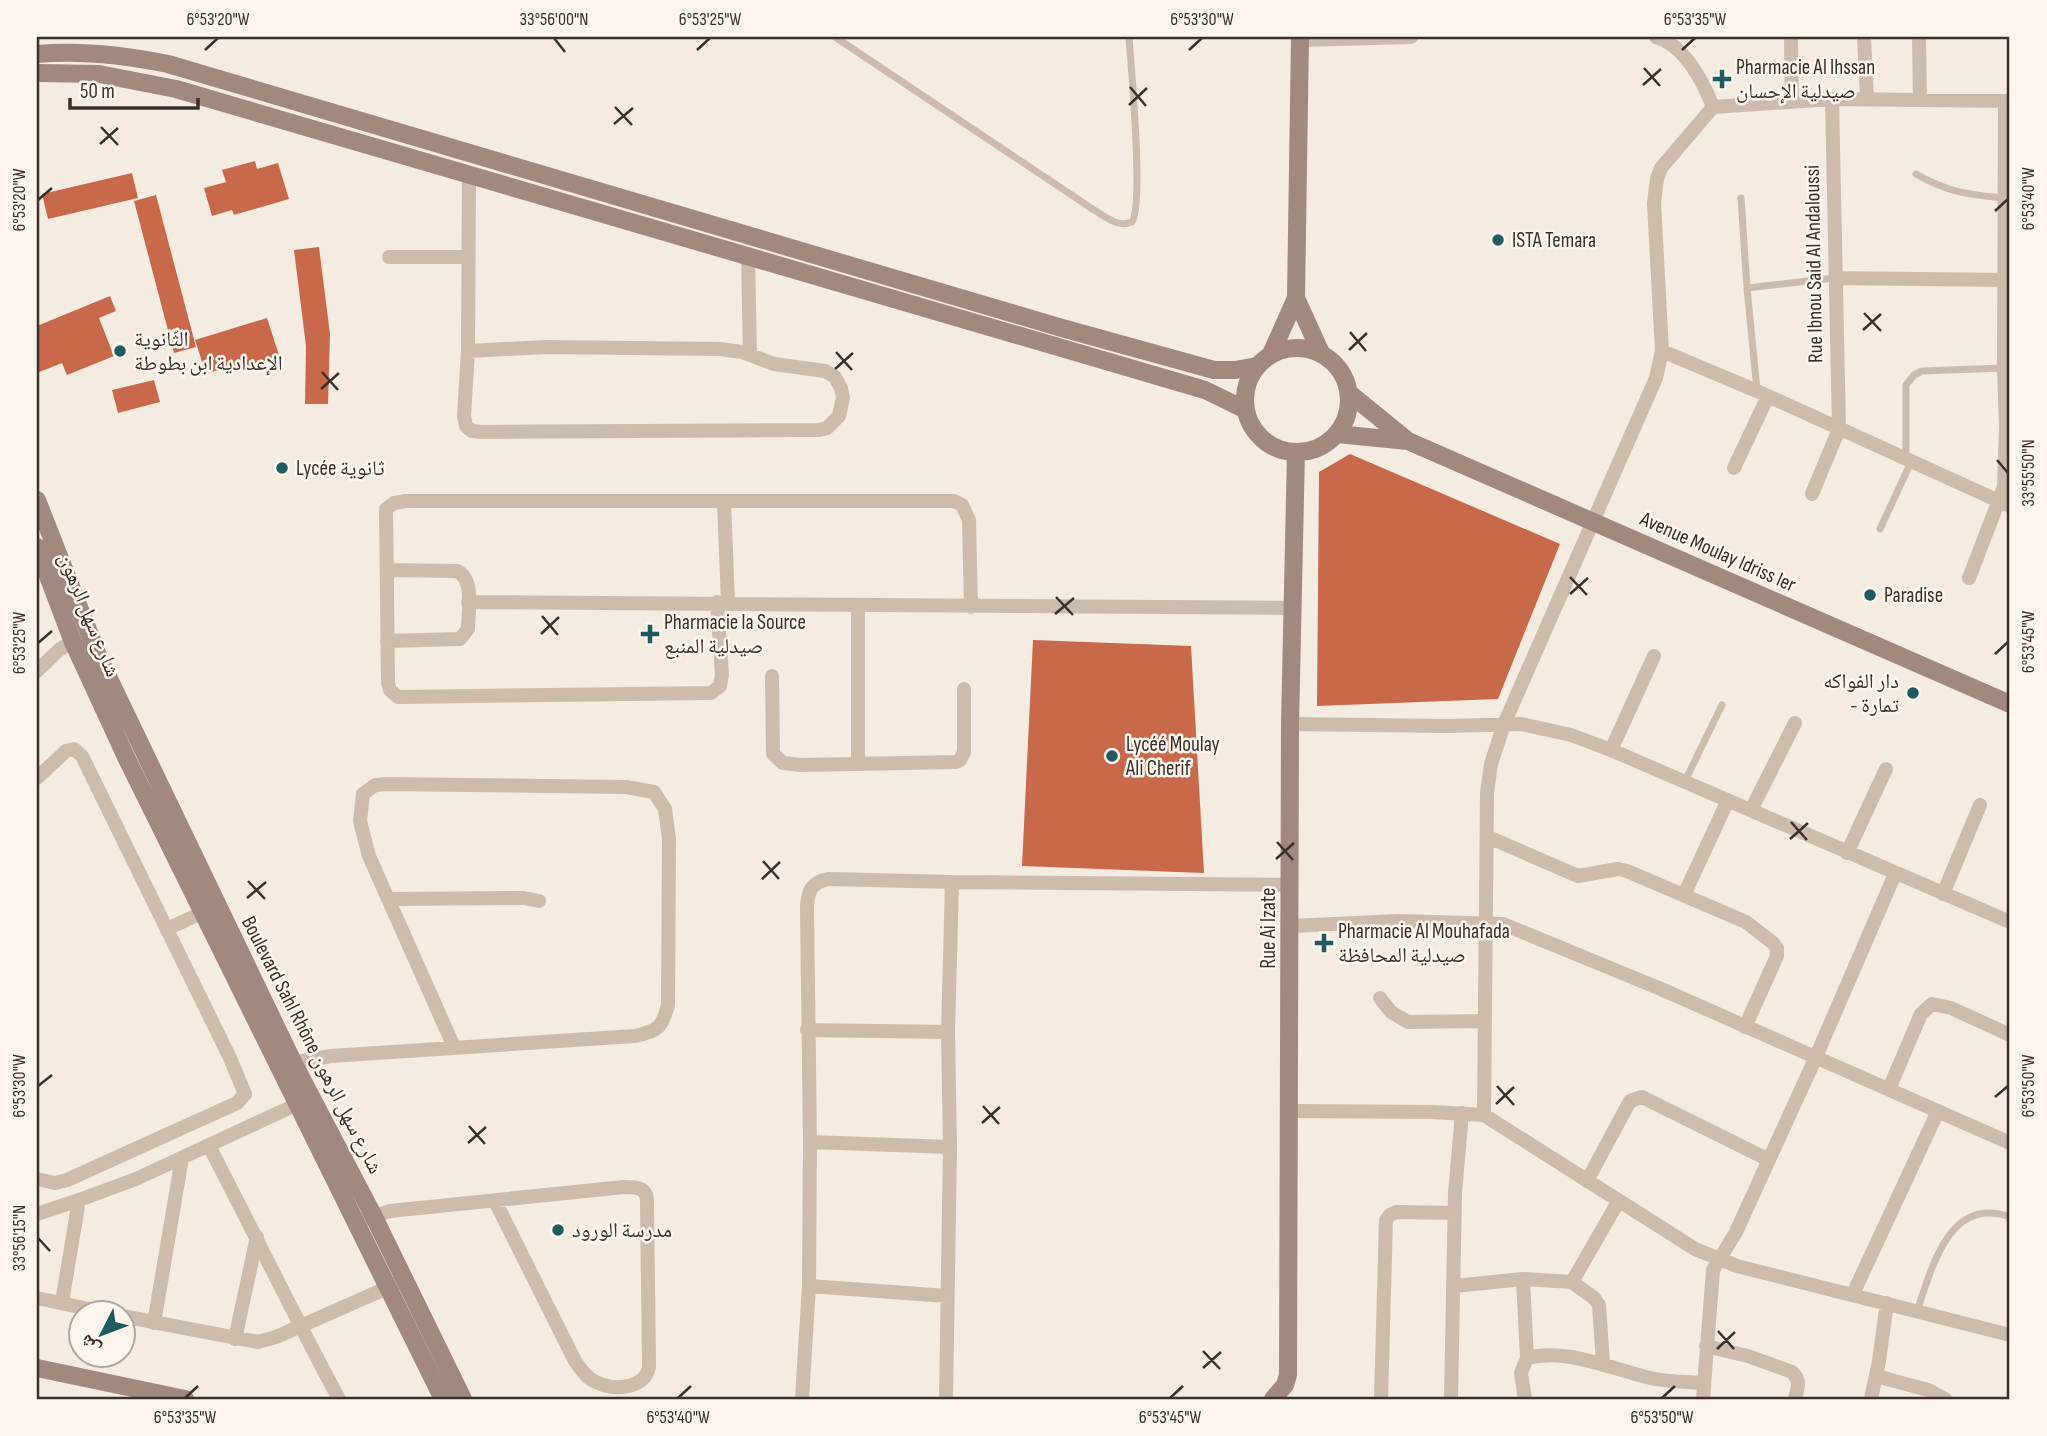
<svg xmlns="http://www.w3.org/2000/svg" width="2047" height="1436" font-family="'Sofia Sans Condensed','Noto Naskh Arabic',sans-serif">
<rect width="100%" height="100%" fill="#f4ebe1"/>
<!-- building -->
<path fill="#c8694b" d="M 255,161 L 257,169 L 278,163 L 289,199 L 234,215 L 232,210 L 212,216 L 204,188 L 226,182 L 222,170 Z
M 132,173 L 138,198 L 48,219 L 42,194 Z
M 156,195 L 196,347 L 174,353 L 134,201 Z
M 319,247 L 330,334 L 328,404 L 305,404 L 306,346 L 294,250 Z
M 110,296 L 116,311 L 99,318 L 114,356 L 67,375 L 62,363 L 37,373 L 37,326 Z
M 267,318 L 280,358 L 230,373 L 228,367 L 206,374 L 195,340 Z
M 154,380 L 160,402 L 118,413 L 112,390 Z
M 1350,454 L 1560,544 L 1498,699 L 1317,706 L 1319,472 Z
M 1033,640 L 1191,646 L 1204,873 L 1022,866 Z"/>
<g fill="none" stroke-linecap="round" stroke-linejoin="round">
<!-- lane -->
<path stroke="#cdbbac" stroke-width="7" d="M 835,37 L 1094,210 C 1106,217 1118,228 1132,222 C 1144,203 1131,67 1129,37
M 1916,174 C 1947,192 1969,195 2004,198
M 1741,198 L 1747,288
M 1757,390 L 1747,288 L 1835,278
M 1906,458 L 1906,385 L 1914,375 L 1922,371 L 2004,368
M 1880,529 L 1912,460
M 1685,781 L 1722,705
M 1917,1311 C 1932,1268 1949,1195 2010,1217"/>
<!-- street -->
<path stroke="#cdbbac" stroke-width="14" d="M 1791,37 L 1792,101
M 1864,37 L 1867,99
M 1919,37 L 1920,99
M 1300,40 L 1411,37
M 1713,107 L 1832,99 L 2010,101
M 748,255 L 750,355
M 389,257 L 468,257
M 1835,278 L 2004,280
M 468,351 L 546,347 L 720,349 L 742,352 L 774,364 L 825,371 L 835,377 L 841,388 L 843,398 L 839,416 L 827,428 L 819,430 L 482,432 L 472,431 L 466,426 L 464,416 L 468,351 L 469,175
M 1662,351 L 1757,391 L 2010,506
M 1734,468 L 1768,396
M 1812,494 L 1839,429 L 1832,99
M 724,501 L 728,602
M 1969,578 L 2004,487 L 2006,426 L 2004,368 L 2005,101
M 468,602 L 1292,608
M 717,602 L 722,675 L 720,686 L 711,693 L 398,697 L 390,690 L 388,683 L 386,509 L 394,503 L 406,501 L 954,501 L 962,505 L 969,520 L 971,607
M 858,605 L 858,763
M 387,641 L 460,639 L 468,629 C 468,612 475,579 457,571 L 387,570
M 37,671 L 60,649 L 81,638
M 772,676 L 773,754 L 783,763 L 801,765 L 956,762 L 960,760 L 964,752 L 964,689
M 1290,724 L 1447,726 L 1521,724 L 1571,735 L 1611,750 L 2010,922
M 1611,750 L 1654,656
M 37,778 L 66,751 L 74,749 L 82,756 L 230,1058 L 245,1094 L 237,1103 L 67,1180 L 55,1183 L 37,1179
M 1751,810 L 1795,723
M 1488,837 L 1578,876 L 1618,869 L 1627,871 L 1746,922 L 1773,943 L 1777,948 L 1777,956 L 1745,1027
M 1847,853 L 1886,769
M 1943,894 L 1980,805
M 1684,895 L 1728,800
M 389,899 L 524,898 L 539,901
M 1291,926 L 1398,921 L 1503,924 L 1661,989 L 2010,1143
M 167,929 L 210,909
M 1380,998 L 1391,1012 L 1408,1022 L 1485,1021
M 807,1030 L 948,1032
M 286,1064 L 331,1056 L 635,1036 C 658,1031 662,1028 668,1005 L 669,839 L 665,809 L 654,792 L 626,787 L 387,784 L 375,785 L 363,794 L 360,821 L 369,856 L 454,1047
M 1889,1089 L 1921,1014 L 1932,1004 L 1951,1008 L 2010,1035
M 1289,1111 L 1432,1112 L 1484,1115 L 1695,1249 L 1737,1266 L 2010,1335
M 1484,1115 L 1487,793 L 1491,764 L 1504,724 L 1656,378 L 1662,351 L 1654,203 L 1657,179 L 1661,168 L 1713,107 C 1703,81 1684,45 1656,37
M 810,1142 L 950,1147
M 209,1146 C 253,1230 294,1316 339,1399
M 1587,1181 L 1630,1101 L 1642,1097 L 1769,1160
M 37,1214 L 79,1200
M 365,1219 L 390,1211 L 624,1187 C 636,1187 646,1187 647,1200 L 649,1367 C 645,1389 614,1391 596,1382 C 586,1378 581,1369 575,1361 L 495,1201
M 1523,1279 L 1527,1358
M 809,1286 L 947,1296
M 1454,1286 L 1523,1279 L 1572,1282
M 1853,1294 L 1938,1111
M 37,1298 L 112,1314
M 62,1302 L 79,1200 L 136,1179 L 306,1100
M 122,1316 L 258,1342 L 276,1337 L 396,1284
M 154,1323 L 182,1158
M 235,1339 L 257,1237
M 1706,1346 L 1748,1356 L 1792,1372 C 1801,1380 1798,1388 1795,1399
M 1603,1364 L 1599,1305 L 1594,1298 L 1572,1282 L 1618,1202
M 1876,1376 L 1928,1390 L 1945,1399
M 802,1399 L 809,1286 L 810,1142 L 807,907 C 808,891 811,882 829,879 L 952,882 L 1291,885
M 946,1399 L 950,1147 L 948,1032 L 952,882
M 1381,1399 L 1386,1220 L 1390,1215 L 1396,1212 L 1455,1213
M 1451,1399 L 1455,1193 L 1462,1113
M 1525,1399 L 1521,1373 L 1527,1358 C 1567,1347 1616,1371 1655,1379 C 1671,1382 1688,1382 1704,1383
M 1703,1399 L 1713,1270 L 1736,1232 L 1815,1059 L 1895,874
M 1871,1399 L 1879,1361 L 1887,1303"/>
<!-- secondary -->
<path stroke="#a18a7d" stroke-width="18" d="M 37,54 C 81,50 124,55 168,64 L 1062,328 L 1214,370 L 1235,370 L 1257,366
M 37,73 L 99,74 L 176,89 L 1205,390 L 1246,410
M 1296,298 L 1321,353
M1245 400a52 52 0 1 1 104 0a52 52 0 1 1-104 0Z
M 1271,354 L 1296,298 L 1300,37
M 1349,393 L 1408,441 L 2010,704
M 1337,434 L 1408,441
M 37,500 L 99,658 L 294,1064 L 373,1215 L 463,1399
M 37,547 L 73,642 L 126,757 L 443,1399
M 37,1368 L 185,1399
M 1273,1399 L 1285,1385 L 1288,1375 L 1290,724 L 1296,452"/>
</g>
<!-- ticks -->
<path fill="none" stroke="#3b302b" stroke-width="2.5" d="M 554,38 L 565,52M 205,50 L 218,38M 697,50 L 710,38M 1189,50 L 1202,38M 1682,50 L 1695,38M 1644,68 L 1660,86M 1643,85 L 1661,69M 1130,87 L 1146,106M 1129,105 L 1147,88M 615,107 L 632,125M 614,124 L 633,108M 101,127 L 118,145M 100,144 L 118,128M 38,200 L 52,188M 1995,211 L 2008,199M 1864,313 L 1881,331M 1863,330 L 1881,314M 1350,332 L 1366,351M 1349,350 L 1367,333M 836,352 L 852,370M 835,369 L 853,353M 322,372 L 338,390M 321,389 L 339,373M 1997,460 L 2008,473M 1570,577 L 1587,595M 1570,594 L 1588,578M 1056,597 L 1073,615M 1055,614 L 1074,598M 542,616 L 558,635M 541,634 L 559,617M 38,643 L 52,631M 1995,654 L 2008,642M 1791,822 L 1807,840M 1790,839 L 1808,823M 1277,842 L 1293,860M 1276,859 L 1294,843M 763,861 L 779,879M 762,879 L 780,862M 248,881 L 265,899M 247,898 L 266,882M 38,1086 L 52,1075M 1497,1086 L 1514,1105M 1995,1097 L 2008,1086M 1496,1104 L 1514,1087M 983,1106 L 999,1124M 982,1123 L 1000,1107M 469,1126 L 485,1144M 468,1143 L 486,1127M 38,1238 L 50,1251M 1718,1331 L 1734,1349M 1717,1349 L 1735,1332M 1203,1351 L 1220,1369M 1203,1368 L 1221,1352M 185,1398 L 198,1386M 678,1398 L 691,1386M 1170,1398 L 1183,1386M 1662,1398 L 1675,1386"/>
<!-- markers -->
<g fill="#1f5a5e" stroke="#fbf5ee" stroke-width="2.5">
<path d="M1718.5 68.5h7v7h7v7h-7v7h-7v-7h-7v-7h7z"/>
<circle cx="1498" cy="240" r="7"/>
<circle cx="120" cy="351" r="7"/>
<circle cx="282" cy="468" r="7"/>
<circle cx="1870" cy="595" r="7"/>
<path d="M646.5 623.5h7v7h7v7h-7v7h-7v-7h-7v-7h7z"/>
<circle cx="1913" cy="693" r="7"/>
<circle cx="1112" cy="756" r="7"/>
<path d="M1320.5 932.5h7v7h7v7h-7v7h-7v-7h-7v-7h7z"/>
<circle cx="558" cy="1230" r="7"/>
</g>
<g text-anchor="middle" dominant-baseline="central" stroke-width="5" stroke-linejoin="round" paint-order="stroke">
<!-- poi labels -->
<g font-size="21" fill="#3b302b" stroke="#fbf5ee" text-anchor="start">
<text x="1736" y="67">Pharmacie Al Ihssan<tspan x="1736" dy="24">صيدلية الإحسان</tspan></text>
<text x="1512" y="240">ISTA Temara</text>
<text x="134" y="339">الثّانوية<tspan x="134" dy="24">الإعدادية ابن بطوطة</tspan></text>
<text x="296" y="468">Lycée ثانوية</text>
<text x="1884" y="595">Paradise</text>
<text x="664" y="622">Pharmacie la Source<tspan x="664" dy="24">صيدلية المنبع</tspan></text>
<text x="1899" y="681" text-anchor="end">دار الفواكه<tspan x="1899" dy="24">- تمارة</tspan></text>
<text x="1126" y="744">Lycéé Moulay<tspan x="1126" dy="24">Ali Cherif</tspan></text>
<text x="1338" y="931">Pharmacie Al Mouhafada<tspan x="1338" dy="24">صيدلية المحافظة</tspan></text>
<text x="572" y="1230">مدرسة الورود</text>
</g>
<!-- street labels -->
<g font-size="21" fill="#3b302b" stroke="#fbf5ee">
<text transform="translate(1814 264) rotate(-91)">Rue Ibnou Said Al Andaloussi</text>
<text transform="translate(1718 552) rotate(24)">Avenue Moulay Idriss Ier</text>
<text transform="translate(89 615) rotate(68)">شارع سهل الرهون</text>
<text transform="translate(1268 928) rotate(-90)">Rue Ai Izate</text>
<text transform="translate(312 1045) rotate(63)">Boulevard Sahl Rhône شارع سهل الرهون</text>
</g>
</g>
<!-- border -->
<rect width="2047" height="1436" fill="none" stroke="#fbf5ee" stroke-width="77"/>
<!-- north arrow -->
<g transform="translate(102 1334) rotate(228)"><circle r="33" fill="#fbf5ee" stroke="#aea6a0" stroke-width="2"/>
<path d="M0-5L12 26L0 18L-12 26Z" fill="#1f5a5e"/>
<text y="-10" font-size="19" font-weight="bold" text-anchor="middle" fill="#3b302b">ش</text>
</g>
<!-- scale -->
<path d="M70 98v10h128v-10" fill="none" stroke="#3b302b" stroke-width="3.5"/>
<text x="80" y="98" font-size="21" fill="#3b302b" stroke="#fbf5ee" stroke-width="5" paint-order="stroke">50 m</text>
<rect x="38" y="38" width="1970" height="1360" fill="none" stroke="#3b302b" stroke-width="2.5"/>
<g font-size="18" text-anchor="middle" fill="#3b302b">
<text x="218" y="25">6°53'20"W</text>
<text x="554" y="25">33°56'00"N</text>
<text x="710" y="25">6°53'25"W</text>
<text x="1202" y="25">6°53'30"W</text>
<text x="1695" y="25">6°53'35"W</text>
<text transform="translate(2028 199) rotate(-90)" y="6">6°53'40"W</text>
<text transform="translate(19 200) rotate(-90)" y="6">6°53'20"W</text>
<text transform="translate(2028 473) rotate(-90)" y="6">33°55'50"N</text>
<text transform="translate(2028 642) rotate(-90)" y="6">6°53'45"W</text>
<text transform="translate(19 643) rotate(-90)" y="6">6°53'25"W</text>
<text transform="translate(2028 1086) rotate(-90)" y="6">6°53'50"W</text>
<text transform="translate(19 1086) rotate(-90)" y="6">6°53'30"W</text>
<text transform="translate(19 1238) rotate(-90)" y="6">33°56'15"N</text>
<text x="185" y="1423">6°53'35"W</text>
<text x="678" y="1423">6°53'40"W</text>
<text x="1170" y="1423">6°53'45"W</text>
<text x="1662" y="1423">6°53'50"W</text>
</g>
</svg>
